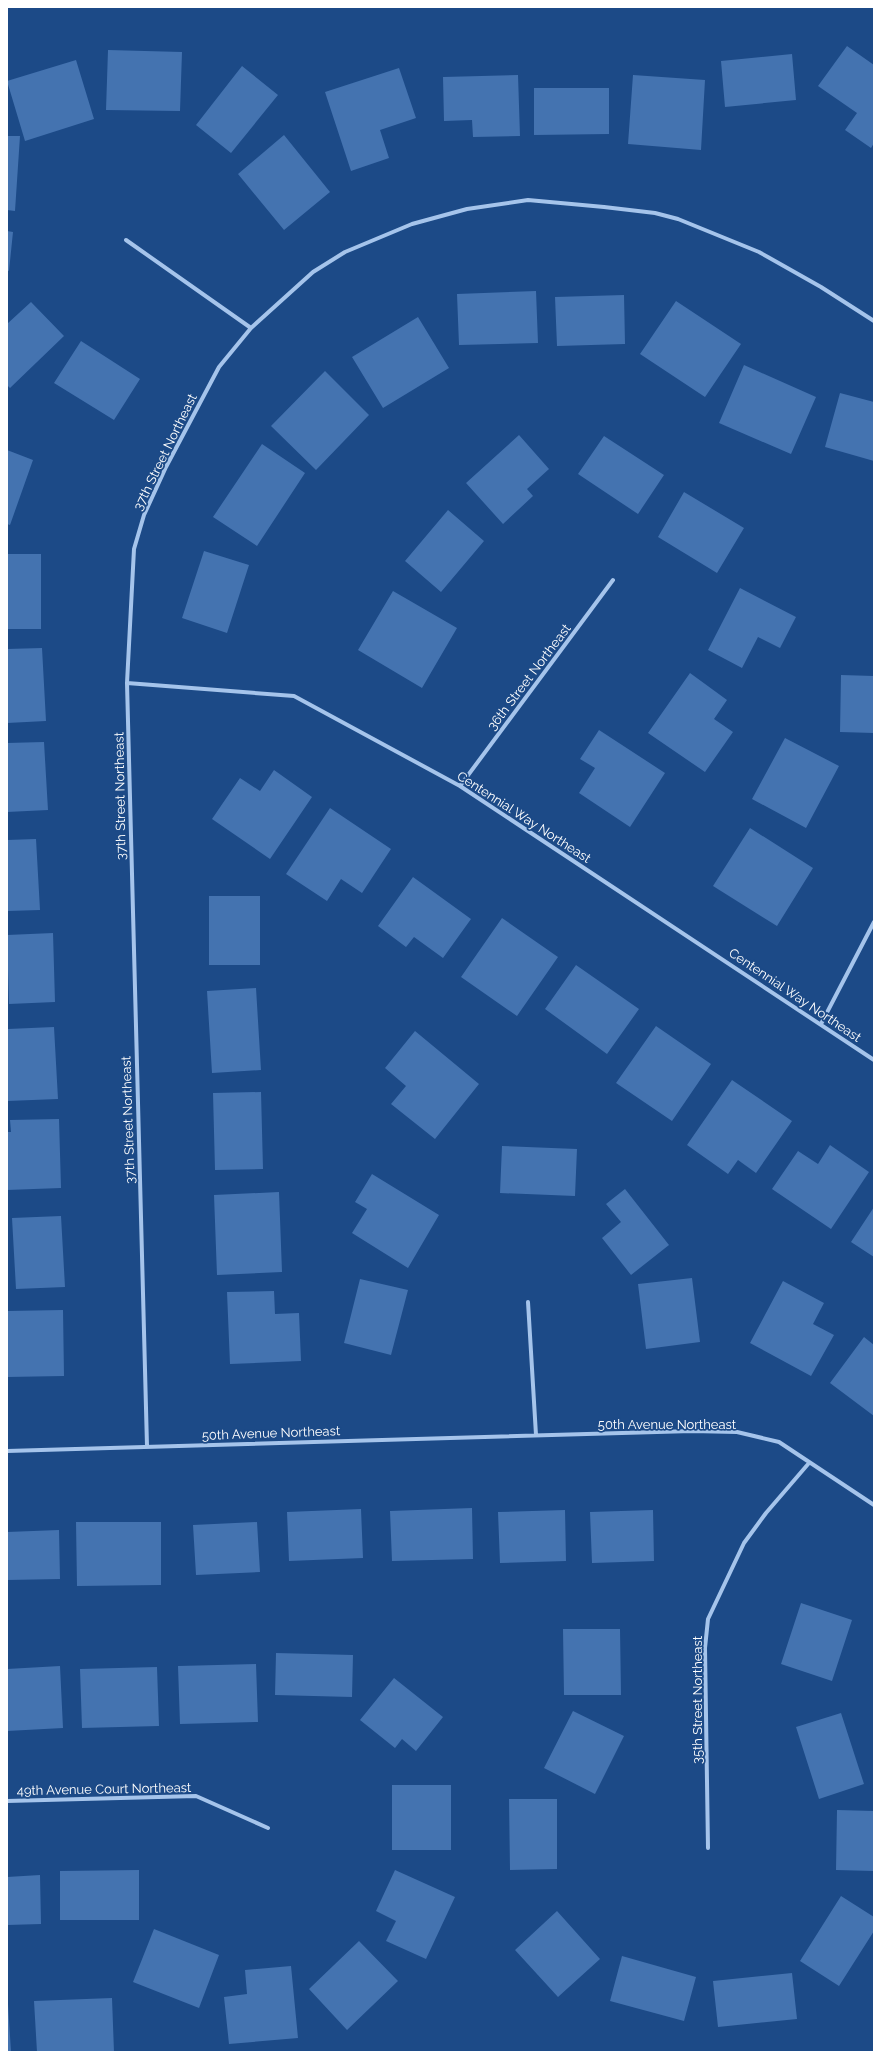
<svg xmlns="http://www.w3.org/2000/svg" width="881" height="2059" font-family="Raleway,sans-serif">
<rect width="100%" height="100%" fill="#1c4a87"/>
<!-- building -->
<path fill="#4473b0" d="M 847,46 L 874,65 L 874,143 L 871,148 L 845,130 L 857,113 L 818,86 Z
M 108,50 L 182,52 L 180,111 L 106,110 Z
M 792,54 L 796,100 L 725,107 L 721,61 Z
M 76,60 L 94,119 L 25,141 L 7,81 Z
M 242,66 L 278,95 L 231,153 L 196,125 Z
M 399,68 L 416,118 L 380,130 L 389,158 L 351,171 L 325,92 Z
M 518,75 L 520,136 L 473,137 L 472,120 L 444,121 L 443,77 Z
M 633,75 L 705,80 L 701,150 L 628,144 Z
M 534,88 L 609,88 L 609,134 L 534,135 Z
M 284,135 L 330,192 L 284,230 L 238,174 Z
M 7,136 L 20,136 L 15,211 L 7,210 Z
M 7,231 L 13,232 L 9,271 L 7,270 Z
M 536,291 L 538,343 L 459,345 L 457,294 Z
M 624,295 L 625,344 L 557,346 L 555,297 Z
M 676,301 L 741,344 L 705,397 L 640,354 Z
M 31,302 L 64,336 L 10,388 L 7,385 L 7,324 Z
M 418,317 L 449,368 L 383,408 L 352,357 Z
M 81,341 L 140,379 L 114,420 L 54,383 Z
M 744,365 L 816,397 L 791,454 L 719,423 Z
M 325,371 L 369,415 L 316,470 L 271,426 Z
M 840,393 L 874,402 L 874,461 L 825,447 Z
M 519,435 L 549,469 L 527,489 L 533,496 L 503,524 L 466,483 Z
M 604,436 L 664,475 L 638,514 L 578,474 Z
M 262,444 L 305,473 L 257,546 L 213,517 Z
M 7,450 L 33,460 L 10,525 L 7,524 Z
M 684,492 L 744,528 L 717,573 L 658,537 Z
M 448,510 L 484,541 L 441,592 L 405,561 Z
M 204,551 L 249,565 L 227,633 L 182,618 Z
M 7,554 L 41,554 L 41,629 L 7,629 Z
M 740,588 L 796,617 L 780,648 L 758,637 L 742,668 L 708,650 Z
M 393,591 L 457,628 L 422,688 L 358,650 Z
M 42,648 L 46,721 L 7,723 L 7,649 Z
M 690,673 L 727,700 L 714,719 L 733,732 L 705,772 L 648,733 Z
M 841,675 L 874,676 L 874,733 L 840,732 Z
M 599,730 L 665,773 L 630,827 L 579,793 L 595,768 L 580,759 Z
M 785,738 L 839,766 L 806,828 L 752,799 Z
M 44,742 L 48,810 L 7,812 L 7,743 Z
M 274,770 L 312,797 L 270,859 L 212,819 L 240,778 L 260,791 Z
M 330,808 L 391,849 L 362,893 L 341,879 L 327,901 L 286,874 Z
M 750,828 L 813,868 L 777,926 L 713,886 Z
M 36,839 L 40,910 L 7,911 L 7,840 Z
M 413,877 L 471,919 L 443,958 L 414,937 L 406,947 L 378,926 Z
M 209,896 L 260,896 L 260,965 L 209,965 Z
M 502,918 L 558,957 L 517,1016 L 461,977 Z
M 53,933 L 55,1002 L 9,1004 L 7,935 Z
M 576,965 L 639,1009 L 607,1054 L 545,1009 Z
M 256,988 L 261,1070 L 212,1073 L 207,991 Z
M 656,1026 L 711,1064 L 672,1121 L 616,1083 Z
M 54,1027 L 58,1099 L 7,1101 L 8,1029 Z
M 415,1031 L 479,1084 L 435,1139 L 391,1104 L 406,1086 L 385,1068 Z
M 732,1080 L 792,1121 L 756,1173 L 738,1160 L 728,1174 L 687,1145 Z
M 261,1092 L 263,1169 L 215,1170 L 213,1093 Z
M 59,1119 L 61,1188 L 7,1190 L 7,1132 L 11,1132 L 10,1120 Z
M 830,1145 L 869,1172 L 831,1229 L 772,1189 L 798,1151 L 818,1164 Z
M 502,1146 L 577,1149 L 575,1196 L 500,1193 Z
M 372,1174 L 439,1215 L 408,1268 L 352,1233 L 367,1209 L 355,1202 Z
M 625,1189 L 669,1245 L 631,1275 L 602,1238 L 621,1222 L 606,1204 Z
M 279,1192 L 282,1272 L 217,1275 L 214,1195 Z
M 874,1207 L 874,1257 L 851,1242 Z
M 61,1216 L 65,1287 L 16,1289 L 12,1218 Z
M 692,1278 L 700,1342 L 646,1349 L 638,1284 Z
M 360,1279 L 408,1290 L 391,1355 L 344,1343 Z
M 783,1281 L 824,1303 L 813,1324 L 834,1335 L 811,1376 L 750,1343 Z
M 274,1291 L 275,1314 L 299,1313 L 301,1361 L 230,1364 L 227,1292 Z
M 63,1310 L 64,1376 L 7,1377 L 7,1311 Z
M 864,1337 L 874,1345 L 874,1416 L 830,1383 Z
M 472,1508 L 473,1559 L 392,1561 L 390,1511 Z
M 361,1509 L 363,1558 L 289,1561 L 287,1512 Z
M 565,1510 L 566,1561 L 500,1563 L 498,1512 Z
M 653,1510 L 654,1561 L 592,1563 L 590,1512 Z
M 76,1522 L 161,1522 L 161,1585 L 77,1586 Z
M 257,1522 L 260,1572 L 196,1575 L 193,1525 Z
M 59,1530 L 60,1579 L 7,1580 L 7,1532 Z
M 801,1603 L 852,1620 L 832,1681 L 781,1664 Z
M 563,1629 L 620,1629 L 621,1695 L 564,1695 Z
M 276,1653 L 353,1655 L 352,1697 L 275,1695 Z
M 256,1664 L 258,1722 L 180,1724 L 178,1666 Z
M 60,1666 L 63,1728 L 7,1731 L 7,1669 Z
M 157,1667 L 159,1726 L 82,1728 L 80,1669 Z
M 394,1678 L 443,1717 L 416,1751 L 402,1739 L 395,1748 L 360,1720 Z
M 573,1711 L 624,1736 L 595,1794 L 544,1768 Z
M 841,1713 L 864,1784 L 819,1799 L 796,1727 Z
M 392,1785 L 451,1785 L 451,1850 L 392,1850 Z
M 509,1799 L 557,1799 L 557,1869 L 510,1870 Z
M 837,1810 L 874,1811 L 874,1871 L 836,1870 Z
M 139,1870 L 139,1920 L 60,1920 L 60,1871 Z
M 395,1870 L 455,1897 L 426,1959 L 386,1941 L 396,1921 L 376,1911 Z
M 40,1875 L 41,1924 L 7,1925 L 7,1877 Z
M 841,1896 L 874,1917 L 874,1931 L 839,1986 L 800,1961 Z
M 557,1911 L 600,1959 L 558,1997 L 515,1950 Z
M 154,1929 L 219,1955 L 199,2008 L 133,1982 Z
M 359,1941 L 398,1981 L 347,2030 L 309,1989 Z
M 622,1956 L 696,1977 L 684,2021 L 610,2001 Z
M 291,1966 L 298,2038 L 229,2044 L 224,1997 L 247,1994 L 245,1970 Z
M 792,1973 L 797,2019 L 718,2027 L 713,1981 Z
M 112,1998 L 114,2052 L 37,2052 L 34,2001 Z
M 7,2004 L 8,2004 L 11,2052 L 7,2052 Z"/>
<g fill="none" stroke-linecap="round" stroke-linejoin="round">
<!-- street -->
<path stroke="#a5c4eb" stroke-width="4" d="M 126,240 L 251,328
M 127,683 L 294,696 L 460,786 L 874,1060
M 460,786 L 613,580
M 821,1024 L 874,922
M 528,1302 L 536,1435
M 147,1446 L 127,683 L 134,549 L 144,515 L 166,467 L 219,367 L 251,328 L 313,272 L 345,252 L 412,224 L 467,209 L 528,200 L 604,207 L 655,213 L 678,219 L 759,252 L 821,287 L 874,321
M 7,1451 L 692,1431 L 737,1432 L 779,1442 L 874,1505
M 7,1801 L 196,1796 L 268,1828
M 708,1848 L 705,1648 L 708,1619 L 744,1543 L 766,1513 L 809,1463"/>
</g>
<g text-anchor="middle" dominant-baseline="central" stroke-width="3.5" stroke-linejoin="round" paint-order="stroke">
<!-- street labels -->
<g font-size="13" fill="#fff" stroke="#1c4a87">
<text transform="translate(165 452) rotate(-64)">37th Street Northeast</text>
<text transform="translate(529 677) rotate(-53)">36th Street Northeast</text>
<text transform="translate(120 796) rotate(-91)">37th Street Northeast</text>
<text transform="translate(524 817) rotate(33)">Centennial Way Northeast</text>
<text transform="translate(795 995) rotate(34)">Centennial Way Northeast</text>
<text transform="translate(128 1120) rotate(-92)">37th Street Northeast</text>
<text x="667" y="1424">50th Avenue Northeast</text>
<text transform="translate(271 1433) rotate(-2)">50th Avenue Northeast</text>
<text transform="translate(697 1700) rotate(-90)">35th Street Northeast</text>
<text transform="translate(104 1789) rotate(-1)">49th Avenue Court Northeast</text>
</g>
</g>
<!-- border -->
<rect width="881" height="2059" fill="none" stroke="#ffffff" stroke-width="16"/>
</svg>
